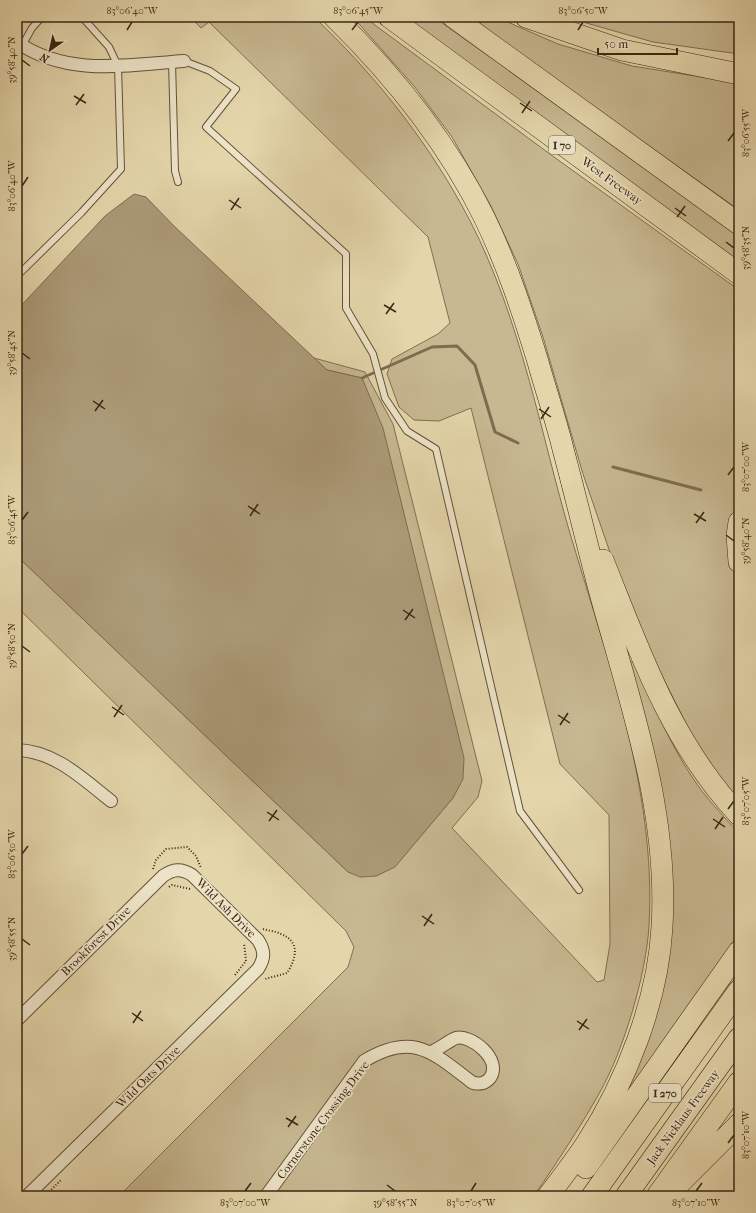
<svg xmlns="http://www.w3.org/2000/svg" width="756" height="1213" font-family="'IM FELL French Canon',serif">
<rect width="100%" height="100%" fill="#e4d6ab"/>
<filter id="stains"><feTurbulence type="fractalNoise" baseFrequency=".005" numOctaves="4"/><feColorMatrix values="0 0 0 0 .2 0 0 0 0 .09 0 0 0 0 .02 0 0 0 .5 -.17"/></filter>
<radialGradient id="worn" r=".72"><stop offset=".6" stop-color="#630" stop-opacity="0"/><stop offset="1" stop-color="#630" stop-opacity=".3"/></radialGradient>
<!-- green -->
<path fill="#c7b891" stroke="#816f52" d="M 190,17 L 314,17 C 372,72 422,134 461,204 C 515,300 536,411 565,516 C 603,649 657,785 649,926 C 646,975 624,1049 600,1092 C 580,1128 557,1162 534,1196 L 119,1196 L 348,967 L 354,947 L 346,931 L 17,607 L 17,556 L 348,872 L 376,876 L 394,867 L 453,798 L 362,378 L 327,370 L 314,358 L 365,372 L 393,424 L 482,781 L 478,797 L 452,828 L 597,982 L 604,980 L 610,944 L 609,815 L 560,764 L 471,408 L 439,421 L 414,420 L 399,407 L 387,374 L 392,359 L 438,334 L 450,323 L 428,237 L 209,22 L 201,28 Z
M 353,17 L 364,17 L 554,157 L 739,290 L 739,497 L 732,522 L 734,568 L 739,583 L 739,802 L 702,755 L 649,650 L 615,567 L 583,474 L 543,337 L 518,264 L 491,206 L 452,137 L 414,86 Z
M 404,17 L 434,17 L 739,235 L 739,261 Z
M 468,17 L 496,17 L 558,44 L 632,66 L 739,83 L 739,210 Z
M 565,17 L 739,17 L 739,54 L 653,42 Z
M 629,662 L 634,662 C 652,700 668,741 692,777 C 705,797 722,815 739,833 L 739,938 L 620,1107 L 666,935 Z"/>
<!-- water -->
<path fill="#ab9a77" stroke="#7e6c4f" d="M 134,194 L 146,197 L 173,225 L 327,370 L 362,378 L 383,428 L 464,758 L 463,779 L 453,798 L 395,867 L 376,876 L 360,877 L 348,872 L 17,556 L 17,310 L 105,216 Z"/>
<g fill="none" stroke-linecap="round" stroke-linejoin="round">
<!-- stream -->
<path stroke="#7e6c4f" stroke-width="3" d="M 736,17 L 739,18
M 362,378 L 432,347 L 457,346 L 475,365 L 495,432 L 518,443
M 613,467 L 701,490"/>
<defs>
<path id="lane" d="M 17,55 L 32,28 L 42,17
M 184,61 L 210,71 L 236,89 L 206,127 L 346,254 L 346,308 L 373,354 L 385,398 L 407,431 L 436,449 L 520,811 L 579,890
M 172,62 L 175,171 L 178,182
M 17,276 L 81,213 L 121,169 L 118,66 L 109,47 L 82,17"/>
<path id="street" d="M 17,42 C 67,77 127,65 184,61
M 17,750 C 55,751 83,779 111,801
M 17,1020 L 163,876 C 173,869 181,868 192,875 L 258,940 C 265,951 265,958 258,969 L 27,1196
M 266,1196 L 364,1061 C 414,1031 433,1053 473,1083 C 480,1084 485,1084 490,1078 C 503,1059 470,1034 456,1038 C 450,1040 439,1049 431,1052"/>
<path id="highway" d="M 334,17 C 394,76 447,142 484,217 C 507,264 523,313 538,362 C 546,391 556,420 563,449 C 576,497 587,545 600,593 C 630,702 669,812 662,927 C 658,1001 626,1082 586,1144 C 574,1162 561,1179 548,1196
M 389,17 L 739,274
M 453,17 L 739,224
M 526,17 L 622,50 L 739,74
M 739,522 L 737,536 L 739,562
M 603,560 C 639,650 671,743 739,815
M 586,1168 L 739,951
M 676,1187 L 739,1124
M 592,1196 L 739,990
M 626,1196 L 739,1038
M 657,1196 L 739,1082"/>
</defs>
<!-- lane casing -->
<use href="#lane" stroke="#655239" stroke-width="8"/>
<!-- street casing -->
<use href="#street" stroke="#655239" stroke-width="14"/>
<!-- highway casing -->
<use href="#highway" stroke="#3b2613" stroke-width="22"/>
<!-- path -->
<path stroke="#3b2613" stroke-width="2" stroke-dasharray="1 2" stroke-linecap="butt" d="M 153,869 L 156,860 L 166,849 L 187,847 L 196,856 L 201,868
M 169,887 L 172,885 L 190,889
M 263,929 C 269,931 276,931 281,934 C 301,942 296,959 287,973 L 265,979
M 235,975 L 246,961 L 244,943
M 45,1196 L 61,1180"/>
<!-- lane -->
<use href="#lane" stroke="#ede4c8" stroke-width="6"/>
<!-- street -->
<use href="#street" stroke="#ede4c8" stroke-width="12"/>
<!-- highway -->
<use href="#highway" stroke="#e4d6ab" stroke-width="21"/>
</g>
<!-- ticks -->
<path fill="none" stroke="#3b2613" stroke-width="1.5" d="M 127,30 L 132,22M 352,30 L 358,22M 578,30 L 583,22M 22,60 L 30,66M 74,96 L 86,103M 520,103 L 532,111M 76,105 L 84,94M 522,113 L 530,101M 728,141 L 734,133M 22,186 L 28,177M 229,200 L 241,208M 675,208 L 686,216M 231,210 L 239,198M 677,217 L 685,206M 726,242 L 734,248M 384,305 L 396,312M 386,314 L 394,303M 22,353 L 30,359M 93,401 L 105,409M 539,409 L 551,417M 95,411 L 103,400M 541,419 L 549,407M 728,475 L 734,467M 248,506 L 260,514M 694,514 L 706,521M 250,516 L 258,504M 22,520 L 28,512M 696,523 L 704,512M 726,535 L 734,541M 403,610 L 415,618M 405,620 L 413,609M 22,646 L 30,652M 112,707 L 124,715M 558,715 L 570,723M 114,717 L 122,705M 560,725 L 568,713M 728,809 L 734,801M 267,812 L 279,820M 713,819 L 725,827M 269,821 L 277,810M 715,829 L 723,817M 22,854 L 28,846M 422,916 L 434,924M 424,926 L 432,914M 22,939 L 30,945M 132,1013 L 143,1021M 577,1021 L 589,1029M 133,1023 L 141,1011M 579,1030 L 587,1019M 286,1118 L 298,1125M 288,1127 L 296,1116M 728,1143 L 734,1135M 387,1185 L 395,1191M 245,1191 L 251,1183M 471,1191 L 476,1183M 696,1191 L 702,1183"/>
<g text-anchor="middle" dominant-baseline="central" stroke-width="3.5" stroke-linejoin="round" paint-order="stroke">
<!-- shield labels -->
<g fill="#ede4c8" stroke="#705f49" stroke-width="1">
<rect x="549" y="136" width="26" height="18" rx="3"/>
<rect x="649" y="1084" width="32" height="18" rx="3"/>
</g>
<g font-size="11" font-weight="bold" fill="#3b2613">
<text x="562" y="145">I 70</text>
<text x="665" y="1093">I 270</text>
</g>
<!-- street labels -->
<g font-size="12" fill="#3b2613" stroke="#ede4c8">
<text transform="translate(612 181) rotate(36)">West Freeway</text>
<text transform="translate(226 908) rotate(45)">Wild Ash Drive</text>
<text transform="translate(96 941) rotate(-45)">Brookforest Drive</text>
<text transform="translate(148 1077) rotate(-44)">Wild Oats Drive</text>
<text transform="translate(683 1117) rotate(-54)">Jack Nicklaus Freeway</text>
<text transform="translate(323 1120) rotate(-53)">Cornerstone Crossing Drive</text>
</g>
</g>
<!-- margin -->
<rect width="756" height="1213" fill="none" stroke="#e4d6ab" stroke-width="44"/>
<!-- north arrow -->
<g transform="translate(50 50) rotate(214)" stroke="#ede4c8" stroke-width="3" paint-order="stroke">
<path d="M0-3L7 15L0 10L-7 15Z" fill="#3b2613"/>
<text y="-6" font-size="11" font-weight="bold" text-anchor="middle" fill="#3b2613">N</text>
</g>
<!-- scale -->
<path d="M598 48v6h79v-6" fill="none" stroke="#3b2613" stroke-width="2"/>
<text x="604" y="48" font-size="12" fill="#3b2613" stroke="#ede4c8" stroke-width="3" paint-order="stroke">50 m</text>
<rect x="22" y="22" width="712" height="1169" fill="none" stroke="#3b2613" stroke-width="1.5"/>
<g font-size="10" text-anchor="middle" fill="#3b2613">
<text x="132" y="14">83°06'40"W</text>
<text x="358" y="14">83°06'45"W</text>
<text x="583" y="14">83°06'50"W</text>
<text transform="translate(11 60) rotate(-90)" y="4">39°58'40"N</text>
<text transform="translate(745 133) rotate(-90)" y="4">83°06'55"W</text>
<text transform="translate(11 186) rotate(-90)" y="4">83°06'40"W</text>
<text transform="translate(745 248) rotate(-90)" y="4">39°58'35"N</text>
<text transform="translate(11 353) rotate(-90)" y="4">39°58'45"N</text>
<text transform="translate(745 467) rotate(-90)" y="4">83°07'00"W</text>
<text transform="translate(11 520) rotate(-90)" y="4">83°06'45"W</text>
<text transform="translate(745 541) rotate(-90)" y="4">39°58'40"N</text>
<text transform="translate(11 646) rotate(-90)" y="4">39°58'50"N</text>
<text transform="translate(745 801) rotate(-90)" y="4">83°07'05"W</text>
<text transform="translate(11 854) rotate(-90)" y="4">83°06'50"W</text>
<text transform="translate(11 939) rotate(-90)" y="4">39°58'55"N</text>
<text transform="translate(745 1135) rotate(-90)" y="4">83°07'10"W</text>
<text x="245" y="1206">83°07'00"W</text>
<text x="395" y="1206">39°58'55"N</text>
<text x="471" y="1206">83°07'05"W</text>
<text x="696" y="1206">83°07'10"W</text>
</g>
<rect width="100%" height="100%" filter="url(#stains)"/>
<rect width="100%" height="100%" fill="url(#worn)"/>
</svg>
